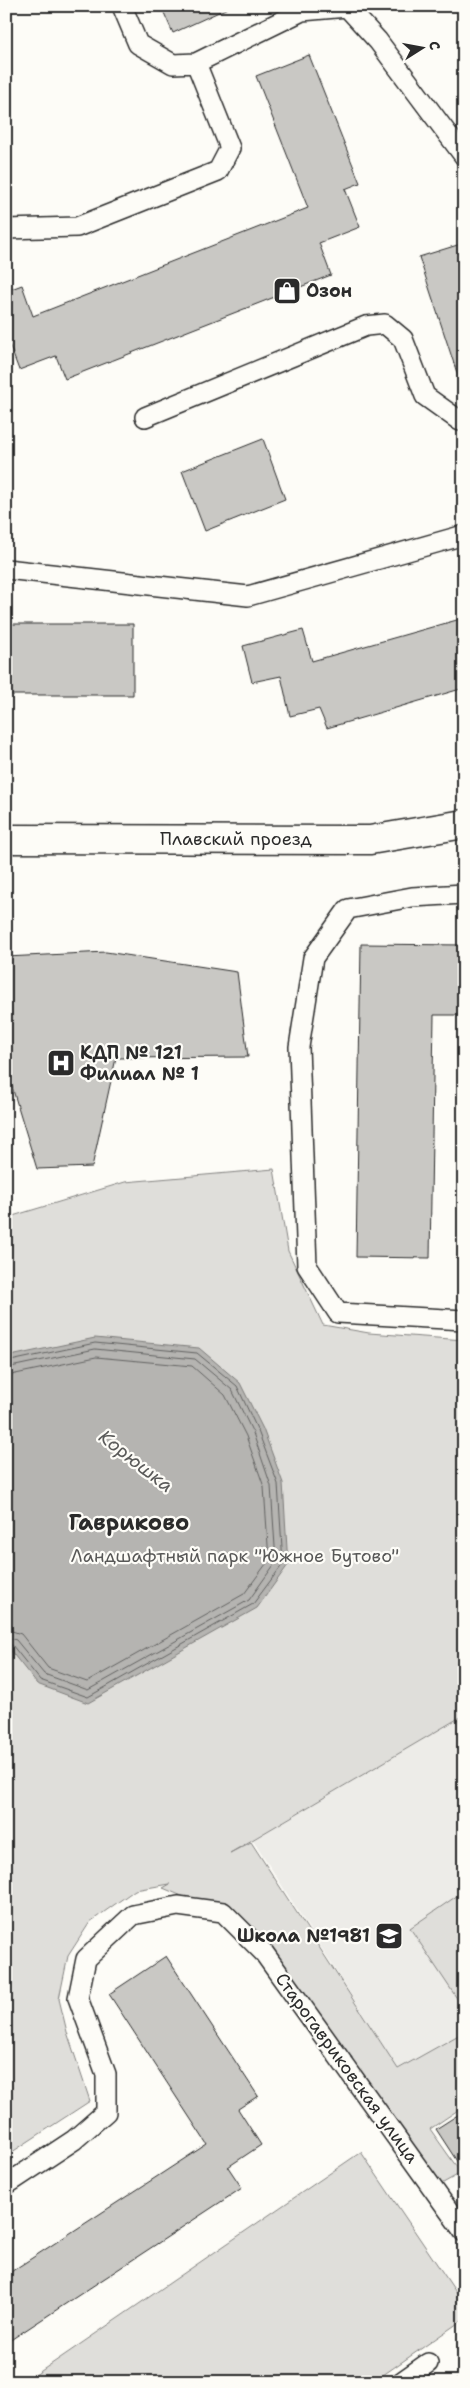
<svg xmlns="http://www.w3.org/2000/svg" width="470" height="2388" font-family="'Shantell Sans',sans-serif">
<rect width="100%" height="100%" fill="#fdfcf7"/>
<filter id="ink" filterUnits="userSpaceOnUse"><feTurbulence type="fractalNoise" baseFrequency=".02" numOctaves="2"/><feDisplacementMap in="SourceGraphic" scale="10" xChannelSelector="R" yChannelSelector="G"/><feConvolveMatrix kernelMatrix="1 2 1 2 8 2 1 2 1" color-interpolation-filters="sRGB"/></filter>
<g filter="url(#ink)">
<!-- built -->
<path fill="#edece8" d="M 464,1715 L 464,2032 L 398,2069 L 253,1840 Z"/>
<!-- green -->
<path fill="#dfdeda" stroke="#858482" d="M 274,1169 L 288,1251 L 323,1325 L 369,1333 L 464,1340 L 464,1715 L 230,1853 L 251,1842 L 398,2069 L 464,2032 L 464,2106 L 430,2129 L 461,2173 L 436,2187 L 239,1920 L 163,1888 L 170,1884 L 135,1890 L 90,1922 L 68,1956 L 59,1999 L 67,2032 L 90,2101 L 6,2156 L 6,1218 L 125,1182 Z
M 464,1891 L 464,2000 L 460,2003 L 410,1928 Z
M 361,2152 L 464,2304 L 464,2319 L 373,2382 L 25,2382 Z"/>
<!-- water -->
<path fill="#b5b4b1" stroke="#7e7d7b" d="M 95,1338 L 199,1348 L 240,1383 L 263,1429 L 283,1483 L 288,1565 L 257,1608 L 88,1703 L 37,1684 L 6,1645 L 6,1357 Z"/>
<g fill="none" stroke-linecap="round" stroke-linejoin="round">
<!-- shore -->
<path stroke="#626261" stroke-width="1" d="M 6,1362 L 95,1343 L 197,1353 L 237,1386 L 258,1431 L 278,1484 L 283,1564 L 253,1604 L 88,1697 L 40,1680 L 12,1645 L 6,1643
M 6,1368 L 95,1349 L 195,1359 L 232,1390 L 253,1433 L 271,1486 L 276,1562 L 249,1600 L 88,1690 L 44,1674 L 16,1640 L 6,1636
M 6,1376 L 96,1357 L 192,1366 L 225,1395 L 246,1436 L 264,1487 L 269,1560 L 244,1594 L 87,1682 L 48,1668 L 21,1634 L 6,1629"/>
</g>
<!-- building -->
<path fill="#c9c8c4" stroke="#2b2b2b" d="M 161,6 L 232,6 L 173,33 Z
M 309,55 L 360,183 L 345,189 L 360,227 L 319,243 L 331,275 L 65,379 L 56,356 L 19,370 L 6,336 L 6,291 L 22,285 L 33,316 L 308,208 L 256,76 Z
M 464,243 L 464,378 L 459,379 L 419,257 Z
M 263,439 L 285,499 L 205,531 L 182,471 Z
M 464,618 L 464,688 L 327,728 L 319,709 L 290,716 L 281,676 L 252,682 L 243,646 L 303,630 L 312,661 Z
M 6,624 L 133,624 L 133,695 L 6,695 Z
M 361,944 L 464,945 L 464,1015 L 434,1015 L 430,1258 L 356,1257 Z
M 106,952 L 237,972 L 248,1057 L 116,1058 L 92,1167 L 37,1169 L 6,1067 L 6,957 Z
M 166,1956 L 258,2096 L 238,2109 L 261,2145 L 228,2167 L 242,2188 L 6,2343 L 6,2275 L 207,2144 L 109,1994 Z
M 464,2111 L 464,2172 L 436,2129 Z
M 459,2377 L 462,2382 L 452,2382 Z"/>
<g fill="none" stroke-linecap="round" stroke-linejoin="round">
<defs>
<path id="service" d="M 122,6 L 138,44 L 173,64 L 196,63 L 302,11 L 347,7 L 378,41 L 464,156
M 6,229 L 77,227 L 218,171 L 230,148 L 196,63
M 145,417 L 366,326 L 385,324 L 403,339 L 425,396 L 460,421 L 464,421
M 6,569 L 248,596 L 464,535
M 464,894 L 412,897 L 348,909 L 313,958 L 299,1047 L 307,1266 L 338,1313 L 464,1320
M 6,2185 L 74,2140 L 106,2112 L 106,2074 L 78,1998 L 86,1959 L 133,1915 L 178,1906 L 223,1912 L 264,1953 L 464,2232
M 401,2382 L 428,2363"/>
<path id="minor" d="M 6,839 L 370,840 L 464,824"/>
</defs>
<!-- service casing -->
<use href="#service" stroke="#2b2b2b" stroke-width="22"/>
<!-- minor casing -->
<use href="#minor" stroke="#2b2b2b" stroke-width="31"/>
<!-- service -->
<use href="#service" stroke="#fdfcf7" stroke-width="19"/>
<!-- minor -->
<use href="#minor" stroke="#fdfcf7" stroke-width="28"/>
</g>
</g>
<!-- icons -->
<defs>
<symbol id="shop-square" viewBox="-11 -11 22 22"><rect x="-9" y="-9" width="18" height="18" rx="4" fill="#2b2b2b" stroke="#fdfcf7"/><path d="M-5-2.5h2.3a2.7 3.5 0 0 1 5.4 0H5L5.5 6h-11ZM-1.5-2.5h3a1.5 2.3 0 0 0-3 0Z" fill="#fff"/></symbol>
<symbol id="hospital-square" viewBox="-11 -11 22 22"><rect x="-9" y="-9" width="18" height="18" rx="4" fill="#2b2b2b" stroke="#fdfcf7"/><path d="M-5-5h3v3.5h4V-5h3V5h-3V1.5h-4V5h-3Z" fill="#fff"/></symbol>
<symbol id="school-square" viewBox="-11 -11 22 22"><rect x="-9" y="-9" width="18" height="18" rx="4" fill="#2b2b2b" stroke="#fdfcf7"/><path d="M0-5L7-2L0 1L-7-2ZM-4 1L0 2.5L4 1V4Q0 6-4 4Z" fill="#fff"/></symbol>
</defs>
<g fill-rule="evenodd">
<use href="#shop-square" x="271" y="275" width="32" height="32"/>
<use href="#hospital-square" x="45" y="1047" width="32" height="32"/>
<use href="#school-square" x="373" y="1920" width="32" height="32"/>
</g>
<g text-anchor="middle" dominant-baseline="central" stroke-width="4.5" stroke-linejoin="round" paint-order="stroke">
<!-- poi labels -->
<g font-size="18" font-weight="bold" fill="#2b2b2b" stroke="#fdfcf7" text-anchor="start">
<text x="306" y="291">Озон</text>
<text x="80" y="1053">КДП № 121<tspan x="80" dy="21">Филиал № 1</tspan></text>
<text x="370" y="1936" text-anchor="end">Школа №1981</text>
</g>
<!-- street labels -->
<g font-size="18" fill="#2b2b2b" stroke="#fdfcf7">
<text x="236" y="839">Плавский проезд</text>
<text transform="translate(347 2068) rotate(54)">Старогавриковская улица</text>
</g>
<!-- park labels -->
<g font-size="18" fill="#585857" stroke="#fdfcf7">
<text x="235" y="1556">Ландшафтный парк "Южное Бутово"</text>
</g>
<!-- water labels -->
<g font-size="19" font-style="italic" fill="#5b5b5a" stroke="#fdfcf7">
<text transform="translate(136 1461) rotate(38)">Корюшка</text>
</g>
<!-- district labels -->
<g font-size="22" font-weight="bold" fill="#2b2b2b" stroke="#fdfcf7">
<text x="129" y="1522">Гавриково</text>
</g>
</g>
<!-- margin -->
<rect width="470" height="2388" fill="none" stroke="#fdfcf7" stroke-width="25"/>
<rect x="12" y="12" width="445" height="2363" fill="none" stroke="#2b2b2b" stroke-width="2" filter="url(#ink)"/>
<!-- north arrow -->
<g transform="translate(422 48) rotate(79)" stroke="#fdfcf7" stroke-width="4" paint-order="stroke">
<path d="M0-4L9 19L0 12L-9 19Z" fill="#2b2b2b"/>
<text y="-8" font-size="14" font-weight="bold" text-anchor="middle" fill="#2b2b2b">С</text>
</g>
</svg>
